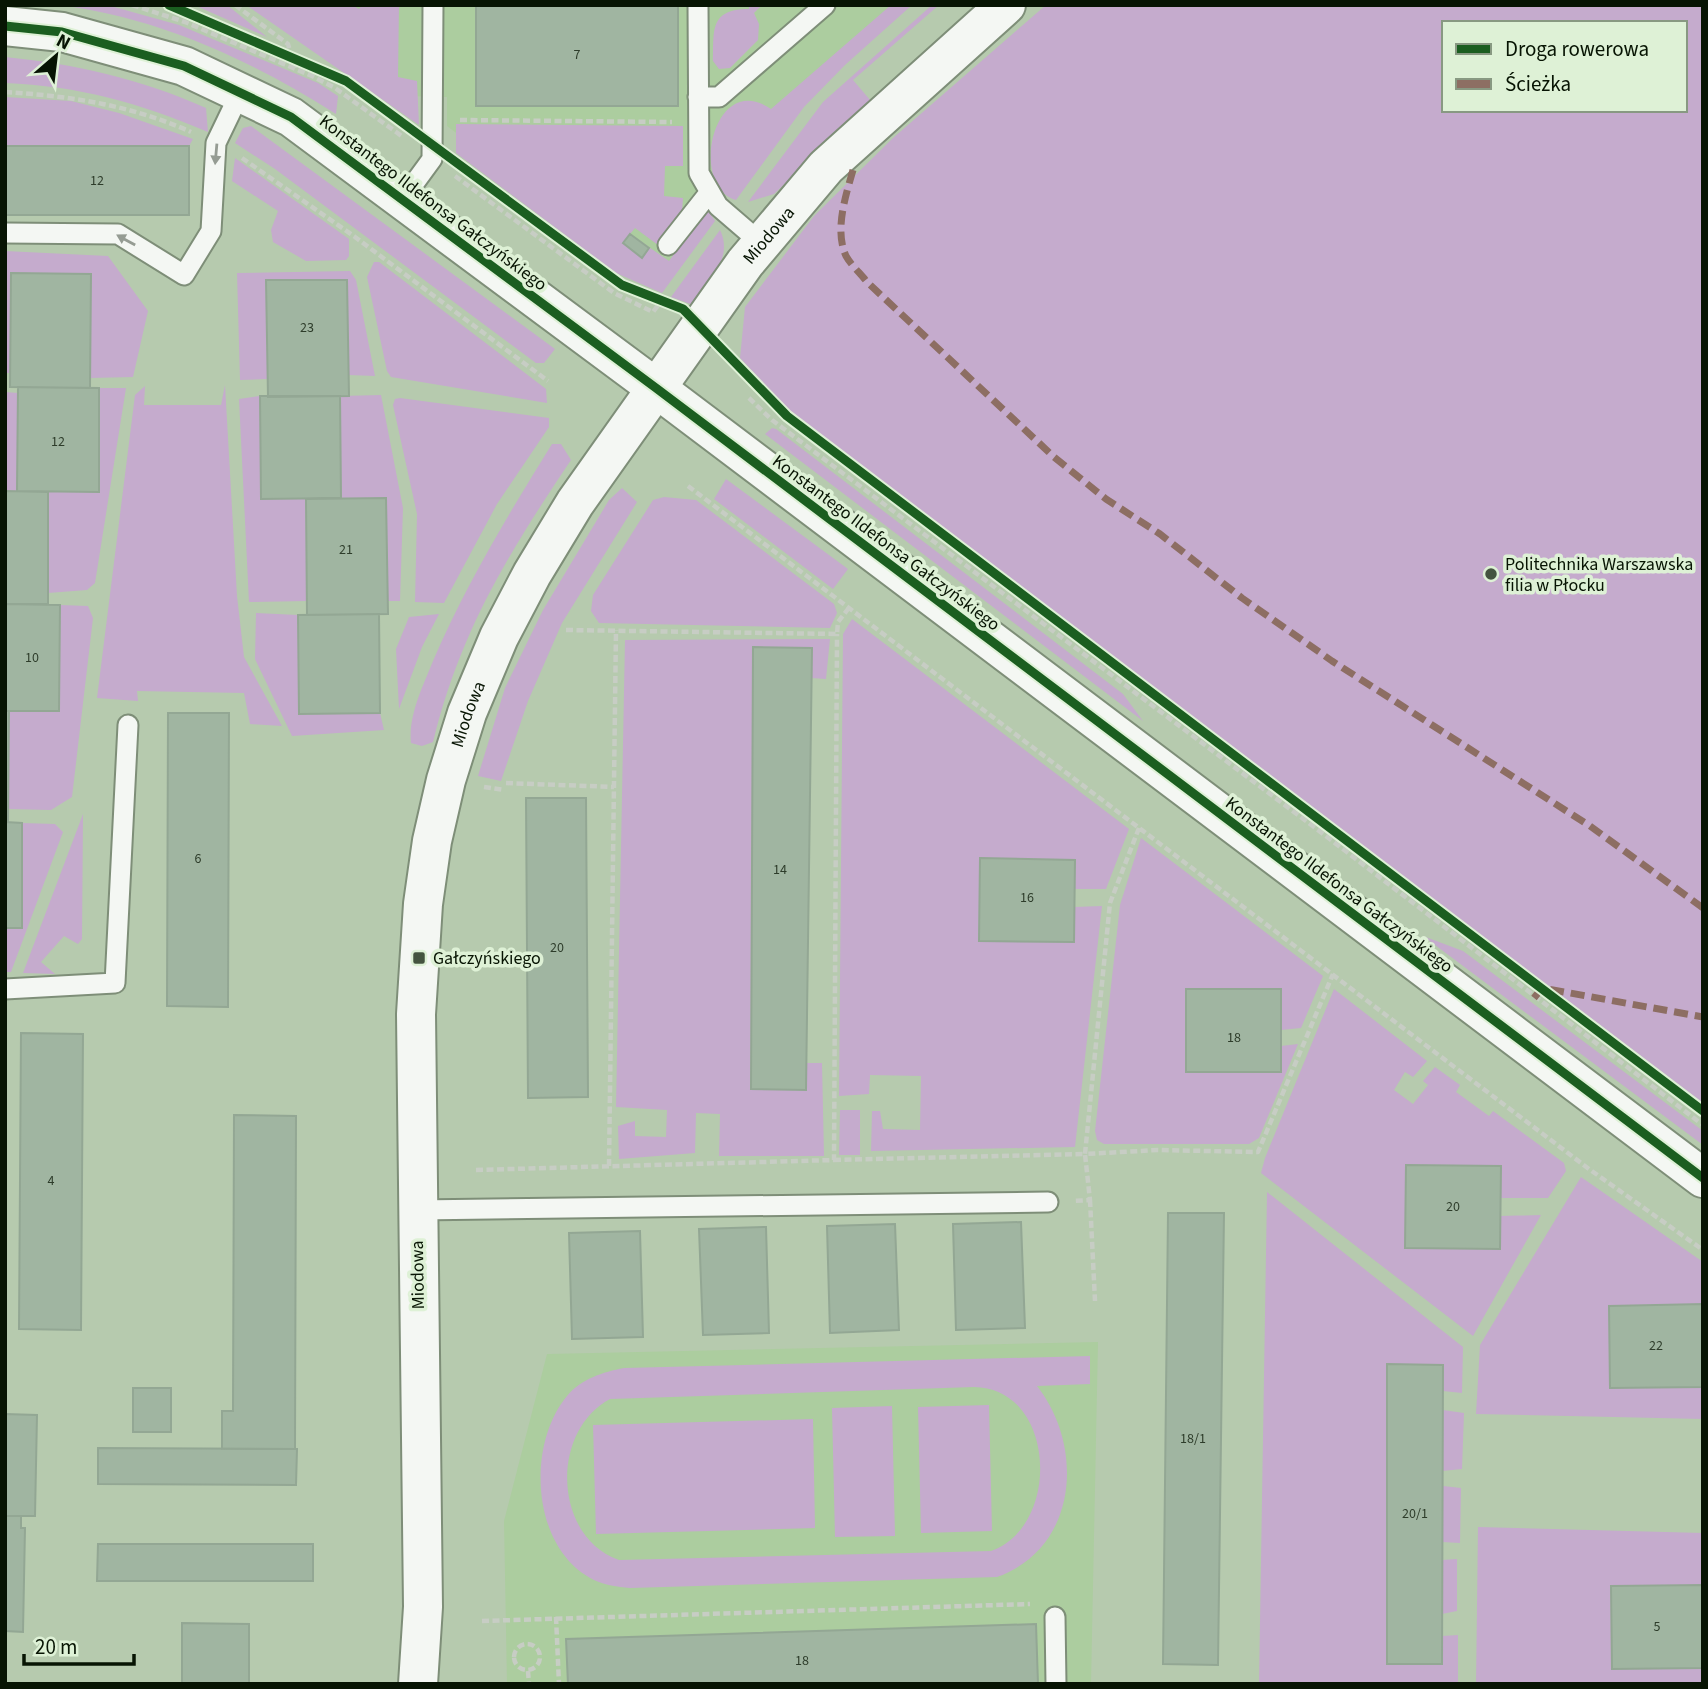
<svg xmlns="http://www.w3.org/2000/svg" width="1708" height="1689" font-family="'Source Sans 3',sans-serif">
<rect width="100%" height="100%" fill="#b6caae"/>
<!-- built -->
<path fill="#accd9f" d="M 286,5 L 902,5 L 808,87 L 659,286 L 447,126 L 447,97 L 407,96 Z
M 1098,1342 L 1091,1684 L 507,1684 L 504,1521 L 547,1354 Z"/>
<!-- green -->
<path fill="#c5abcd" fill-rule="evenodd" d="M 59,5 L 107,5 L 179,25 L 318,83 L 338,96 L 336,114 C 251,60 160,18 59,5 Z
M 194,5 L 227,5 L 267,37 Z
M 246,5 L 352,5 L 359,9 L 362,5 L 399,5 L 398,77 L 417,81 L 419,125 Z
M 749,5 L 762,5 L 754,13 L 759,24 L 758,40 L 730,68 L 719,69 L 713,61 C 714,31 709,9 749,9 Z
M 891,5 L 912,5 L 845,65 L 804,107 L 736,200 C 688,187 713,69 771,109 Z
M 932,5 L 939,5 L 853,80 L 871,101 L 774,194 L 748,202 L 823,102 Z
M 1046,5 L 1703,5 L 1703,1103 L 787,409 L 740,358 L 745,307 L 814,216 L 893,138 ZM 1444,23 L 1685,23 L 1685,110 L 1444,110 Z
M 5,57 C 75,64 141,79 206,108 L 208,132 C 140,103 79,86 5,83 Z
M 5,97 L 71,101 L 119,113 L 193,139 L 189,146 L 5,146 Z
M 456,124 L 683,126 L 683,166 L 665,166 L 664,196 L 683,198 L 682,212 L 658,245 L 635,228 L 630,234 L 669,261 L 707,209 L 715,221 L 662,293 L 616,273 L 456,153 Z
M 251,126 L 555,349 L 544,363 L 536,363 L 275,169 L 235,143 L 243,128 Z
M 235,158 L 349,239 L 349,256 L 346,260 L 306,261 L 273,242 L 271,230 L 278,211 L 232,181 Z
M 720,230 C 734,258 708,283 693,305 L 671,297 Z
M 5,251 L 108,256 L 148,311 L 133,377 L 90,378 L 91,274 L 11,274 L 10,373 L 5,373 Z
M 374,262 L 379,262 L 546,389 L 547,403 L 391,377 L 387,371 L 367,277 Z
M 350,271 L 356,280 L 375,376 L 348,375 L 347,280 L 267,280 L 267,379 L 240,380 L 237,273 Z
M 225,385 L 237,596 L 244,657 L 282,726 L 250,724 L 244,693 L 137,691 L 138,701 L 97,698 L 135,395 L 145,386 L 144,405 L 221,405 Z
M 99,388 L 126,388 L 95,583 L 87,590 L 48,593 L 48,492 L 98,492 Z
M 5,392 L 18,393 L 17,491 L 5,491 Z
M 381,395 L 403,508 L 400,601 L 387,601 L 386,499 L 341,498 L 340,396 Z
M 260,396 L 261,499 L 306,499 L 307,601 L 249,602 L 239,399 Z
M 400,398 L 549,418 L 549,427 L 497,504 L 444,603 L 415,602 L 417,514 L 393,405 L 395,399 Z
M 772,428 L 776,429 L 1123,694 L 1143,721 L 765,434 Z
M 552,444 L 561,444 L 571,460 C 508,554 460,631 433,742 L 422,746 L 411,743 C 408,716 423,686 433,661 C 466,584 508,515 552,444 Z
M 726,479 L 848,569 L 833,589 L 714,499 Z
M 622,488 L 637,502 L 562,623 L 528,701 L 501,781 L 478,776 L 505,688 L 543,610 L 609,500 Z
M 664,497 L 696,500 L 834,604 L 837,613 L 830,628 L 599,623 L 591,611 L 593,595 L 653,500 Z
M 60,605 L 88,606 L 93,618 L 72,797 L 51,810 L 8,809 L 9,711 L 59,711 Z
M 256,613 L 298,615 L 299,714 L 380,713 L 384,730 L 292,736 L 255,659 Z
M 439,614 L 422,647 L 399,709 L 396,649 L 409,617 Z
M 852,619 L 1129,829 L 1106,889 L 1075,889 L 1075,860 L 981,858 L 979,941 L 1074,942 L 1074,907 L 1102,906 L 1075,1147 L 871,1151 L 872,1111 L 880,1111 L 883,1129 L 920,1130 L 921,1076 L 870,1075 L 869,1094 L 839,1096 L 843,634 Z
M 830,639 L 826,679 L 811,678 L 811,648 L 753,648 L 751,1089 L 806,1090 L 807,1063 L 822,1063 L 824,1156 L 719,1156 L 720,1114 L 696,1113 L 695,1153 L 619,1159 L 618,1126 L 635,1121 L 635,1136 L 666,1137 L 667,1110 L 616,1107 L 625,640 Z
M 83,814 L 82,939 L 78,944 L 64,936 L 41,962 L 55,974 L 23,973 Z
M 22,823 L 55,824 L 63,832 L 11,972 L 5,972 L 5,928 L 22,928 Z
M 1141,838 L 1323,976 L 1301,1028 L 1281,1030 L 1281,990 L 1281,1072 L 1281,1046 L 1298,1044 L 1259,1138 L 1249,1144 L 1104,1144 L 1097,1140 L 1095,1131 L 1120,905 Z
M 1423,936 L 1463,951 L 1703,1131 L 1703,1145 Z
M 1334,989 L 1427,1061 L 1413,1077 L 1405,1072 L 1394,1090 L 1413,1104 L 1428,1085 L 1423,1081 L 1435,1067 L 1460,1085 L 1456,1092 L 1489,1116 L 1493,1111 L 1564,1163 L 1566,1171 L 1548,1198 L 1500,1198 L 1500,1216 L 1541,1215 L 1473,1336 L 1261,1173 L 1265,1158 Z
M 840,1110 L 860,1110 L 860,1155 L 839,1155 Z
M 1581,1177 L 1703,1262 L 1703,1304 L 1609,1306 L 1610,1388 L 1703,1387 L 1703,1419 L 1476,1414 L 1480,1345 Z
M 1267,1192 L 1463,1347 L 1462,1393 L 1443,1391 L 1442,1365 L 1387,1365 L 1387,1663 L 1442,1664 L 1442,1636 L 1458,1635 L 1458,1684 L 1259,1684 Z
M 1090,1356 L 1090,1384 L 1037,1386 C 1085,1447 1078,1548 997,1577 L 630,1588 C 617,1587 605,1585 594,1580 C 531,1549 526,1445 567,1396 C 581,1379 603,1372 624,1368 ZM 974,1387 C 1056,1388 1062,1526 991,1551 L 619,1560 C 553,1537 550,1431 610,1399 Z
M 989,1405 L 992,1531 L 921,1533 L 918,1407 Z
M 892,1406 L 895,1536 L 835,1537 L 832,1408 Z
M 1443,1410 L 1464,1413 L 1462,1469 L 1442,1471 Z
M 813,1419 L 815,1528 L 596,1534 L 593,1425 Z
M 1443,1486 L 1461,1488 L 1460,1543 L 1442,1542 Z
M 1478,1527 L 1703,1533 L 1703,1585 L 1611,1587 L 1703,1668 L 1703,1684 L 1476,1684 Z
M 1457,1559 L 1457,1611 L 1442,1614 L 1442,1560 Z"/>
<!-- building -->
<path fill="#a0b5a1" stroke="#93a794" stroke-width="2" d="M 476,5 L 678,5 L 678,106 L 476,106 Z
M 5,146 L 189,146 L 189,215 L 5,215 Z
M 630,234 L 649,248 L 642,258 L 623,243 Z
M 11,273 L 91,274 L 90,388 L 10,387 Z
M 266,280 L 347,280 L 349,396 L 268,397 Z
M 18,387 L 99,388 L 99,492 L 17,491 Z
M 260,396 L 340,396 L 341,498 L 261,499 Z
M 5,491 L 48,492 L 48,604 L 5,604 Z
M 386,498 L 388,614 L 307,615 L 306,499 Z
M 5,604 L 60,605 L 59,711 L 5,711 Z
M 379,614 L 380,713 L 299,714 L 298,615 Z
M 753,647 L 812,648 L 806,1090 L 751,1089 Z
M 5,711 L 9,711 L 8,822 L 5,822 Z
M 168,713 L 229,713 L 228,1007 L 167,1006 Z
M 526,798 L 586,798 L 588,1097 L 528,1098 Z
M 5,822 L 22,823 L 22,928 L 5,928 Z
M 980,858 L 1075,860 L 1074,942 L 979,941 Z
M 1186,989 L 1281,989 L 1281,1072 L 1186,1072 Z
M 21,1033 L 83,1034 L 81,1330 L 19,1329 Z
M 234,1115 L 296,1116 L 295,1449 L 222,1449 L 222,1411 L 233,1411 Z
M 1406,1165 L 1501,1166 L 1500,1249 L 1405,1248 Z
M 1168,1213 L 1224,1213 L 1218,1665 L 1163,1664 Z
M 1021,1222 L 1025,1328 L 956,1330 L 953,1224 Z
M 895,1224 L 899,1330 L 830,1333 L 827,1226 Z
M 766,1227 L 769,1333 L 703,1335 L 699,1229 Z
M 640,1231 L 643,1337 L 572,1339 L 569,1233 Z
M 1703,1304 L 1703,1387 L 1610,1388 L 1609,1306 Z
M 1387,1364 L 1443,1365 L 1442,1664 L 1387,1664 Z
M 133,1388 L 171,1388 L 171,1432 L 133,1432 Z
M 5,1414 L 37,1415 L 35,1516 L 5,1516 Z
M 98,1448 L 297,1449 L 296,1485 L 98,1484 Z
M 5,1516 L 21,1516 L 21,1528 L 25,1528 L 23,1632 L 5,1631 Z
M 98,1544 L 313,1544 L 313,1581 L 97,1581 Z
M 1703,1585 L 1703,1668 L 1612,1669 L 1611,1586 Z
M 182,1623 L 249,1624 L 249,1684 L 182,1684 Z
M 1036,1624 L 1038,1684 L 568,1684 L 566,1639 Z"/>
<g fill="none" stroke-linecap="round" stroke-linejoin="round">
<defs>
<path id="service" d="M 698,5 L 699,173 L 718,206 L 761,243
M 698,97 L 719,97 L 825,5
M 402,200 L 432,159 L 433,5
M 5,233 L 118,234 L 184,275 L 211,231 L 216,143 L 241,91
M 668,245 L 709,193
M 5,989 L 115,983 L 128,725
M 417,1210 L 1048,1202
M 1055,1617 L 1056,1684"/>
<g id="minor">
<path id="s1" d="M 418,1684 L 423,1607 L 416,1014 L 423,904 L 432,841 L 446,780 L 467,713 L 499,637 L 532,574 L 575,503 L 745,263 L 826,167 L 1006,5"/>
</g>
<path id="tertiary" d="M 5,26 L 62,32 L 184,66 L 291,117 L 656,388 L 1703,1178"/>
</defs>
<!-- service casing -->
<use href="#service" stroke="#7e8e78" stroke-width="23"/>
<!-- minor casing -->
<use href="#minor" stroke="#7e8e78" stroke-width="42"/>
<!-- tertiary casing -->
<use href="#tertiary" stroke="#7e8e78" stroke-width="42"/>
<!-- path -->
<path stroke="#c7cdc4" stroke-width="4.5" stroke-dasharray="7 3.5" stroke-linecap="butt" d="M 132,5 L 185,22 L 312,76 L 335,88 L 403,137
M 235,5 L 288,44 L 295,69
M 5,92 C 70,96 131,105 191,132
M 460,120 L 672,122
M 242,158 L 355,237 L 548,381
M 455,176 L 614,293 L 653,312 L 662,300
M 749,398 L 772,420 L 1314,827 L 1703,1125
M 688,486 L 1589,1169 L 1703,1250
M 566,630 L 837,634 L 838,622 L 848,609
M 506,783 L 614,787
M 484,787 L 504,790
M 1139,828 L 1110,903 L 1085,1154 L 1158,1150 L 1258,1152 L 1333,974
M 834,1160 L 1085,1154 L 1090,1200 L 1073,1201
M 609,1166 L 616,630
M 476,1170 L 834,1160 L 837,634
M 1090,1200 L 1095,1301
M 556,1617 L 559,1684
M 482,1621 L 1030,1604
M514 1657a13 13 0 1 1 26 0a13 13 0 1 1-26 0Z
M 528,1671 L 529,1684"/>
<!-- service -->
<use href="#service" stroke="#f4f7f3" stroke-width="19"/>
<!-- minor -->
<use href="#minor" stroke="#f4f7f3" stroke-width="38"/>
<!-- tertiary -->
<use href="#tertiary" stroke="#f4f7f3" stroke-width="38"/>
<!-- quiet -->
<path stroke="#8d6e63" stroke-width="7" stroke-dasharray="14 7" stroke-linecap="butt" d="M 853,170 C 846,195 834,230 846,256 C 851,265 861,274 867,282 L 1054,457 L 1106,499 L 1160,534 L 1242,598 L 1332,661 L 1590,826 L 1703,908
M 1534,998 L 1542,988 L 1703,1017"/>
<defs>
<path id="cycleway" d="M 169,5 L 346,81 L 622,285 L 683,309 L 787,416 L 1703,1111
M 5,26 L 62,32 L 184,66 L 291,117 L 656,388 L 1703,1178"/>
</defs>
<!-- cycleway casing -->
<use href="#cycleway" stroke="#def1d6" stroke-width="13"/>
<!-- cycleway -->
<use href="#cycleway" stroke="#1b5e20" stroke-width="9"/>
</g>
<!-- one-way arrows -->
<defs><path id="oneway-solid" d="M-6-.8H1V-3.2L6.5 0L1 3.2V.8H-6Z" transform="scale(1.75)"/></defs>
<g fill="#959c93">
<use href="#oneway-solid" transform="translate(216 154) rotate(95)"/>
<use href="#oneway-solid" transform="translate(126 240) rotate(-151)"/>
</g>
<!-- markers -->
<g fill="#44543f" stroke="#def1d6" stroke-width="2.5">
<circle cx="1491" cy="574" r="7"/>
<rect x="412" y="951" width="14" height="14" rx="3.5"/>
</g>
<g text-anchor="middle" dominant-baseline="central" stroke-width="7" stroke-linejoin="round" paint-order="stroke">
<!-- number labels -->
<g font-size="14" fill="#2d3c2a">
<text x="577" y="55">7</text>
<text x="97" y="181">12</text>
<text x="307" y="328">23</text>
<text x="58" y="442">12</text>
<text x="346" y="550">21</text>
<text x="32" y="658">10</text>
<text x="198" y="859">6</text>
<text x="780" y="870">14</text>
<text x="1027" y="898">16</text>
<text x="557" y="948">20</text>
<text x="1234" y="1038">18</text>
<text x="51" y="1181">4</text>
<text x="1453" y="1207">20</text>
<text x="1656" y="1346">22</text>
<text x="1193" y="1439">18/1</text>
<text x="1415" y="1514">20/1</text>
<text x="1657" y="1627">5</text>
<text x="802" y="1661">18</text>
</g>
<!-- street labels -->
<g font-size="18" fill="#071403" stroke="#def1d6">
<text transform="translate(433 203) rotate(37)">Konstantego Ildefonsa Gałczyńskiego</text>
<text stroke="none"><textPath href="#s1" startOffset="1544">Miodowa</textPath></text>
<text transform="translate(886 543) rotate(37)">Konstantego Ildefonsa Gałczyńskiego</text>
<text stroke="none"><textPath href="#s1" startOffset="976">Miodowa</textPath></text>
<text transform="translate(1339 885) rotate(37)">Konstantego Ildefonsa Gałczyńskiego</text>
<text transform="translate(418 1275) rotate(-91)">Miodowa</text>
</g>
<!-- poi labels -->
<g font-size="18" fill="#071403" stroke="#def1d6" text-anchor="start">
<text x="1505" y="564">Politechnika Warszawska<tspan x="1505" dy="21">filia w Płocku</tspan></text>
<text x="433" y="958">Gałczyńskiego</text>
</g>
</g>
<!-- border -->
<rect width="1708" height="1689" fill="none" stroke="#071403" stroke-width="14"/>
<!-- legend -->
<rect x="1442" y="21" width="245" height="91" fill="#def1d6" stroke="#889982" stroke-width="2"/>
<rect x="1456" y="44" width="35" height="10" fill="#1b5e20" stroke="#889982" stroke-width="2"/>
<text x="1505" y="56" font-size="21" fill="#071403">Droga rowerowa</text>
<rect x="1456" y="79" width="35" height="10" fill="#8d6e63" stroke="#889982" stroke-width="2"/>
<text x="1505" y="91" font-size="21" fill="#071403">Ścieżka</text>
<!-- north arrow -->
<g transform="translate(56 56) rotate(28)" stroke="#def1d6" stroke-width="5" paint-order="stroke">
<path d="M0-5L12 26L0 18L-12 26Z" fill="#071403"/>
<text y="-10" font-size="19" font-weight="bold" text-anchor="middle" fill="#071403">N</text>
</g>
<!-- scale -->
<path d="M24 1654v10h110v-10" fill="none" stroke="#071403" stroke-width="3.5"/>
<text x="35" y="1654" font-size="21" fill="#071403" stroke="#def1d6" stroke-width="5" paint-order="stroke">20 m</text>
</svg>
